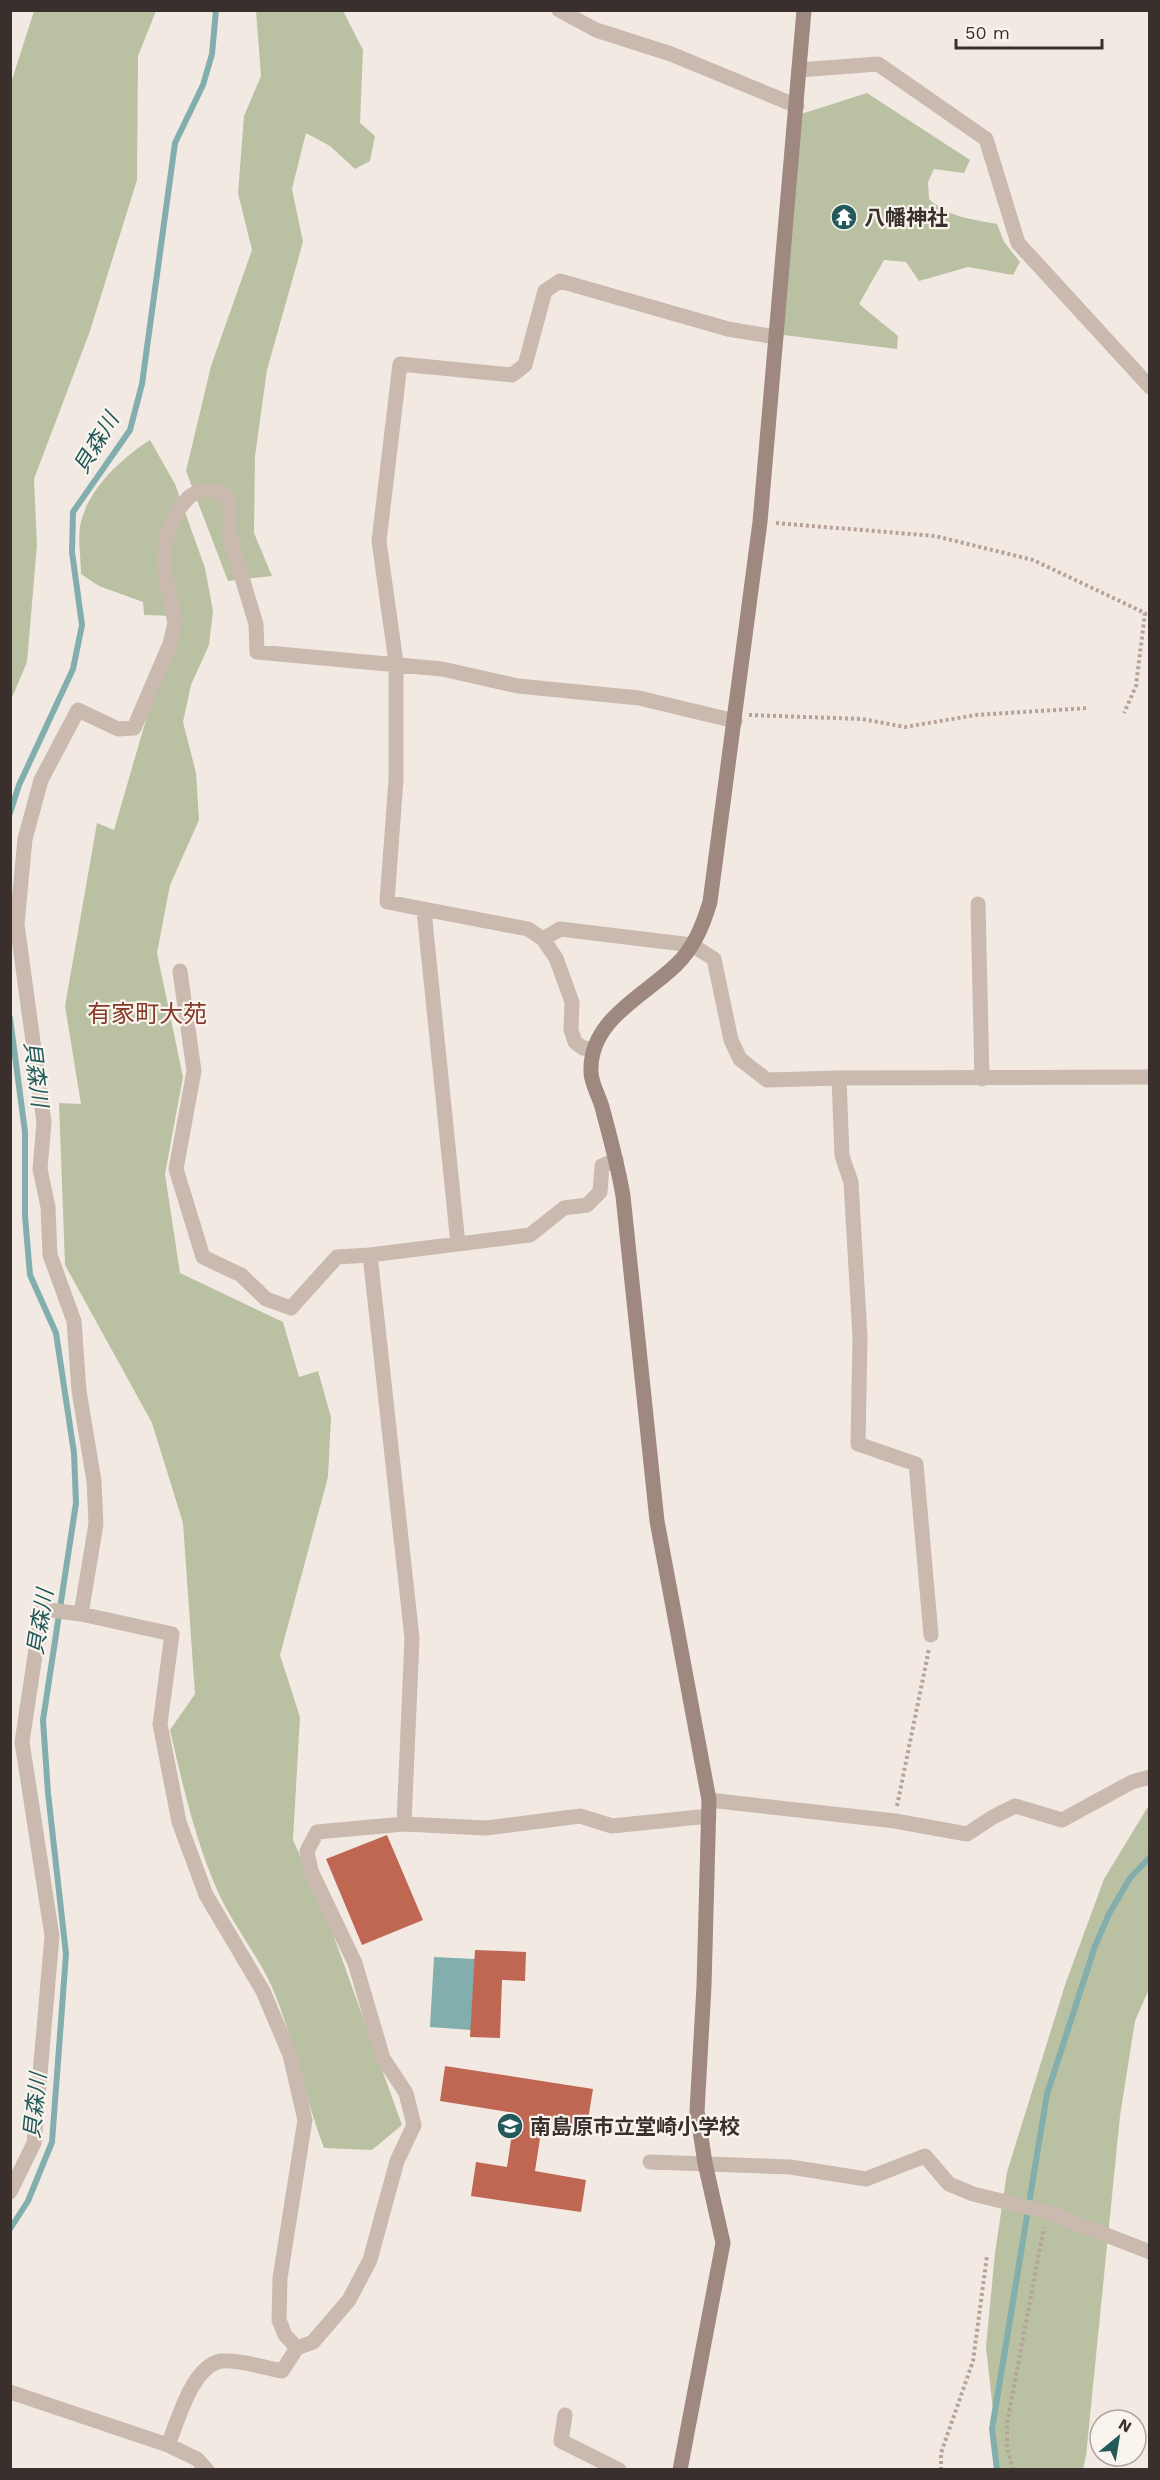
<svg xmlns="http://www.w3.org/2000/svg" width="1160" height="2480" font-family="'Work Sans','Noto Sans JP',sans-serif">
<rect width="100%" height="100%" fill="#f2eae2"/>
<!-- green -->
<path fill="#b9c1a2" d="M 34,11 L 156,11 L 138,56 L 137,180 L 90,331 L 34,479 L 37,545 L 27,662 L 11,700 L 10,86 Z
M 256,11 L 343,11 L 363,50 L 360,123 L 375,136 L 370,161 L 355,169 L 330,146 L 306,133 L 292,189 L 303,242 L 267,370 L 255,456 L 254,533 L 272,576 L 228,581 L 186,471 L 211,366 L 252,250 L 238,193 L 244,116 L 261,76 Z
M 867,93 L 970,160 L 964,173 L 934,169 L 928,182 L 929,199 C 948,217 971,219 997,224 L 1004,242 L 1020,262 L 1013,275 L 968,267 L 919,281 L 906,262 L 884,260 L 859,304 L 898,336 L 897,349 L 783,335 L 801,114 Z
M 150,440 L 175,484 L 205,568 L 213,611 L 209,645 L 191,685 L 183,722 L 196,773 L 199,820 L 170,885 L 157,953 L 183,1077 L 165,1174 L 180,1273 L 283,1322 L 299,1377 L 318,1371 L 331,1417 L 328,1477 L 280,1655 L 300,1717 L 293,1840 L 325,1912 L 402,2125 L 372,2150 L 324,2148 C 304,2095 294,2039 272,1987 C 257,1954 233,1925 218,1892 C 195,1840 183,1786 170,1730 L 195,1694 L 183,1523 L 152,1423 L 65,1265 L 59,1103 L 81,1104 L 65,1006 L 97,823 L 114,830 L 176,616 L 144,615 L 143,602 L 99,586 L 81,574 C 81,558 77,537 81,522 C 89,488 122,458 150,440 Z
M 1149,1805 L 1149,1989 L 1135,2021 L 1120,2116 L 1086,2456 L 1083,2469 L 994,2470 L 995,2429 L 986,2347 L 995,2253 L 1007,2172 L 1065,1985 L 1104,1879 Z"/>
<!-- water -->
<path fill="#82aead" d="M 434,1957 L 475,1959 L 471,2030 L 430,2027 Z"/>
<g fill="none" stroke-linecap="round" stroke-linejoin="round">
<!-- stream -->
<path stroke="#82aead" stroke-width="6" d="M 10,813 L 19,785 L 73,669 L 82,625 L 72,552 L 73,512 L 130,430 L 142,384 L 175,143 L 203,85 L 212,54 L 216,10
M 10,1018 L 25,1132 L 25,1216 L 30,1275 L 56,1333 L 74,1453 L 76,1503 L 43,1720 L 48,1793 L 66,1954 L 52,2142 L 28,2201 L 10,2229
M 997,2470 L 992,2429 L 1047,2094 L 1095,1946 L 1109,1914 L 1130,1878 L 1150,1857"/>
</g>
<!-- building -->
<path fill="#bf6753" d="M 838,205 L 854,207 L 851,228 L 835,226 Z
M 387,1835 L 423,1920 L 362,1945 L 326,1859 Z
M 475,1950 L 526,1952 L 525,1981 L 502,1980 L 500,2038 L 470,2037 Z
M 445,2066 L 593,2089 L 587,2126 L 543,2119 L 535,2171 L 586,2180 L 581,2212 L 471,2196 L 476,2162 L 507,2167 L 515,2113 L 440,2101 Z"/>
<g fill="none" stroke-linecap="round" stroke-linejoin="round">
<!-- path -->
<path stroke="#b6a398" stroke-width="4" stroke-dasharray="3 3" stroke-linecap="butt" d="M 776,523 L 935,536 L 1033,560 L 1145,613 L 1136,686 L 1124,713
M 749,715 L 862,719 L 905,727 L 976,715 L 1088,708
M 897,1806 L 929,1649
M 941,2470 L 941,2453 L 973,2361 L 987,2256
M 1013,2470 L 1007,2448 L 1007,2423 L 1044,2227"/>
<!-- street -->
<path stroke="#cab9ae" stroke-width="15" d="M 559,10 L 596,30 L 671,54 L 797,106
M 799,70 L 878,64 L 986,139 L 1018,243 L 1150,387
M 978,904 L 982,1079
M 424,911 L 458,1244
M 543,939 L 560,929 L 692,945 L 714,959 L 731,1040 L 740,1059 L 767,1080 L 839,1078 L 842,1156 L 851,1182 L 860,1337 L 858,1444 L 916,1464 L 931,1635
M 180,971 L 194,1071 L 176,1169 L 203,1257 L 241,1275 L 266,1299 L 291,1308 L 337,1257 L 370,1255
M 592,1049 L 583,1048 L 575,1042 L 571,1030 L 572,1002 L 556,958 L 543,939 L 528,929 L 387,902 L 396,779 L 396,663 L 379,541 L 400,364 L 512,375 L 525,365 L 545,291 L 560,281 L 728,329 L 776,337
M 839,1078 L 1150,1077
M 81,1614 L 96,1524 L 94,1481 L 79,1391 L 74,1321 L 50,1255 L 48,1207 L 40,1169 L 44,1122 L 17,924 L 25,839 L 41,780 L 78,710 L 118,729 L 134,728 L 170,644 L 175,623 L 165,572 L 165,550 L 168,530 L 178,510 L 189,497 L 200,490 L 219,491 L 227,497 L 230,509 L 230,538 L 256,624 L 257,652 L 442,669 L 518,686 L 639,698 L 735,721
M 709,1800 L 895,1821 L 967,1834 L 993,1817 L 1015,1806 L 1062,1820 L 1132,1782 L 1150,1777
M 404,1824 L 412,1638 L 370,1255 L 530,1235 L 564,1208 L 587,1205 L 600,1192 L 602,1166 L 616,1160
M 650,2162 L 790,2167 L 866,2179 L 925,2156 L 949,2184 L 973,2194 L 1047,2212 L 1150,2252
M 10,2192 L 34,2143 L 52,1936 L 22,1742 L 42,1609 L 81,1614 L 172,1634 L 160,1724 L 179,1822 L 206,1895 L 263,1991 L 290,2055 L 305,2120 L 280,2278 L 279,2320 L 285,2335 L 297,2348
M 10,2392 L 168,2445 L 197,2459 L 207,2470
M 565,2415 L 561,2441 L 619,2470
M 168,2445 C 178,2421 192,2366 221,2361 C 236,2359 266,2368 282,2371 L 297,2348 L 313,2342 L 349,2300 L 370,2260 L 397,2161 L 414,2125 L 406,2093 L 383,2058 L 355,1963 L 311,1871 L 307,1851 L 317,1832 L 404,1824 L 486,1828 L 580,1816 L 612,1826 L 709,1816"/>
<!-- secondary -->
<path stroke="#9e887f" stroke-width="15" d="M 680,2470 L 723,2243 L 705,2163 L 697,2111 L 704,1986 L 709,1800 L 657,1521 L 623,1196 C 618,1166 610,1137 602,1107 C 599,1096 591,1083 591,1072 C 589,1020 643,997 676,965 C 694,948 703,925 710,902 L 760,522 L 804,10"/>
</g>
<!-- icons -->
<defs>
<symbol id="temple-disc" viewBox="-11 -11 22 22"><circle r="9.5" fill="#235959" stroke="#faf4ee"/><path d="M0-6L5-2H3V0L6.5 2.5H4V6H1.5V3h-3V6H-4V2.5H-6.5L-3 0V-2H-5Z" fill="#fff"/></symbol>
<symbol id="school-disc" viewBox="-11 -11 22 22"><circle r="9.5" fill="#235959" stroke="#faf4ee"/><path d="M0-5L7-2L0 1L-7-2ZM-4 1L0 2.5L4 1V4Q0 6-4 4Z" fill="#fff"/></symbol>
</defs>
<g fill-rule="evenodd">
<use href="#temple-disc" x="829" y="202" width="30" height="30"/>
<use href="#school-disc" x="495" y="2111" width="30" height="30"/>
</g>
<g text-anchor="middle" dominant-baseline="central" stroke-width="4.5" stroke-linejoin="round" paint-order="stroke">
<!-- poi labels -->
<g font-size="21" font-weight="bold" fill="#392f2c" stroke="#faf4ee" text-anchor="start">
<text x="864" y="217">八幡神社</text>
<text x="530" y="2126">南島原市立堂崎小学校</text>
</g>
<!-- water labels -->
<g font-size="22" font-style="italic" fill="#235959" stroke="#faf4ee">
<text transform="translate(96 443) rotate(-59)">貝森川</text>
<text transform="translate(36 1074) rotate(83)">貝森川</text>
<text transform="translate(40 1622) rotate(-81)">貝森川</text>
<text transform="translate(35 2106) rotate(-84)">貝森川</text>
</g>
<!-- quarter labels -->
<g font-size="24" fill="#843929" stroke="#faf4ee">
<text x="147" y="1014">有家町大苑</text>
</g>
</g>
<!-- border -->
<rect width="1160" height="2480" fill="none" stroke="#392f2c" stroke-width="24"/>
<!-- north arrow -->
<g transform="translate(1118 2438) rotate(30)"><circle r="28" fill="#faf4ee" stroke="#ada5a0" stroke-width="1.5"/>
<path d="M0-4.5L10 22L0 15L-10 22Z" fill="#235959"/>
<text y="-9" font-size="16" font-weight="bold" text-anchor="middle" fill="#392f2c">N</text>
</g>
<!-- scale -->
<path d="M956 39v9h146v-9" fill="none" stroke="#392f2c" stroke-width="3"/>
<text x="965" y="39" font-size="18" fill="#392f2c" stroke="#faf4ee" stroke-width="4.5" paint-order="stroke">50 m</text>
</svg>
